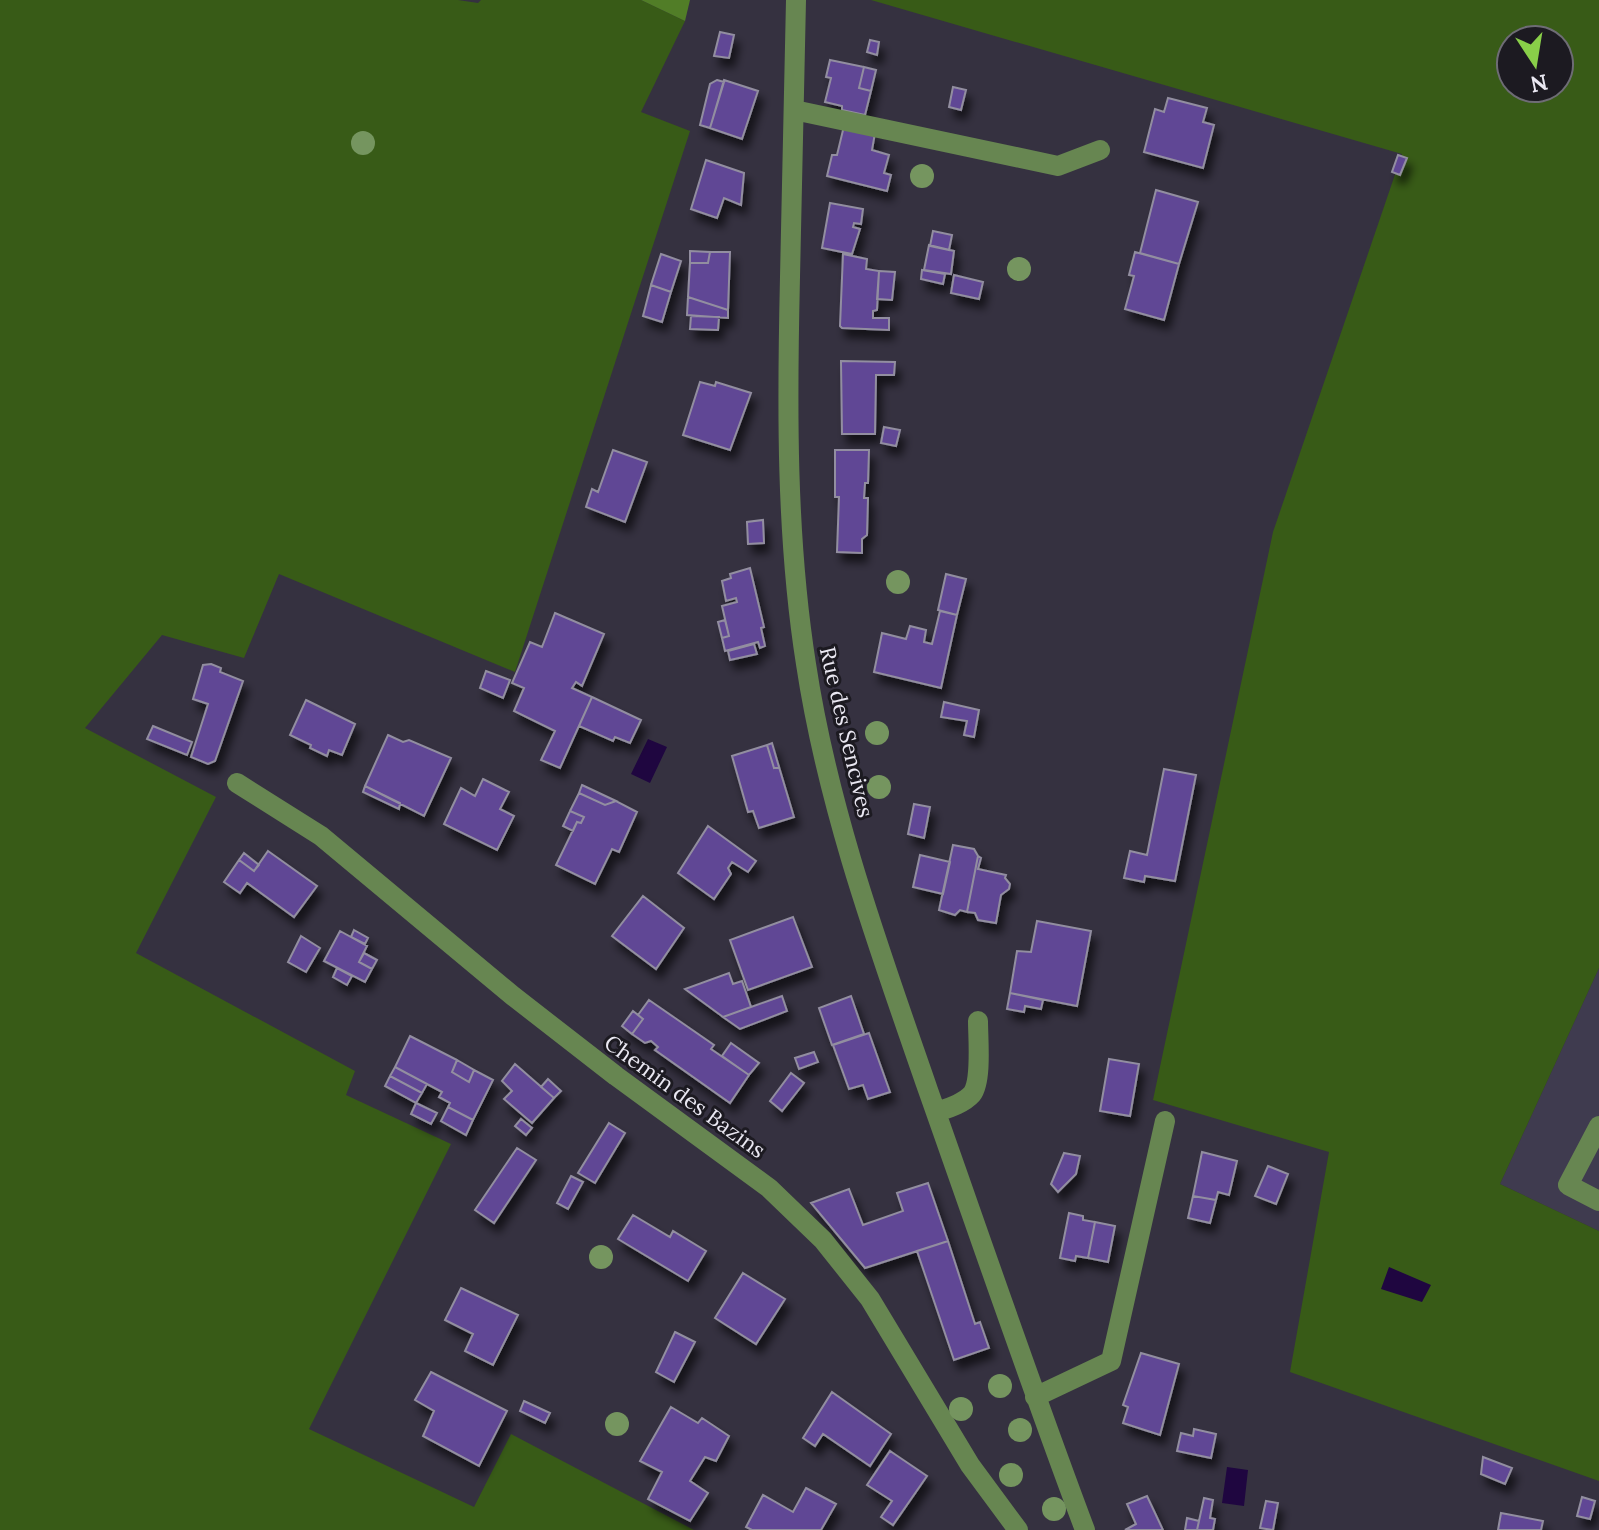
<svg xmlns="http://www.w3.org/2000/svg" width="1599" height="1530" font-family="Lora,serif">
<defs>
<filter id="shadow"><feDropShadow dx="5" dy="9" stdDeviation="4" flood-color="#0009"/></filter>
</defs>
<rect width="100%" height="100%" fill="#353140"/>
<!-- built -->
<path fill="#3f3b4f" d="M 1599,968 L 1599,1231 L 1500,1184 Z"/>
<!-- green -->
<path fill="#385b17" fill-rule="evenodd" d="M 0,0 L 458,0 L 478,3 L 481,0 L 641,0 L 685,21 L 641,112 L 690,131 L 515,672 L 279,574 L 244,658 L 162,635 L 85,728 L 216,797 L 136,953 L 355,1071 L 346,1095 L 451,1144 L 309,1429 L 474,1507 L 511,1434 L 694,1530 L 0,1530 Z
M 871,0 L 1599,0 L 1599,968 L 1500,1184 L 1599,1231 L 1599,1481 L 1290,1372 L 1329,1152 L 1153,1100 L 1273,532 L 1402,154 ZM 1511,40 L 1559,40 L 1559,88 L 1511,88 Z"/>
<!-- forest -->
<path fill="#517d27" d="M 641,0 L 690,0 L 685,21 Z"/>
<!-- water -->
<path fill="#1f0640" d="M 648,739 L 667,747 L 650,783 L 631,774 Z
M 1389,1267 L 1431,1285 L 1422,1302 L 1381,1289 Z
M 1227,1467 L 1248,1470 L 1244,1506 L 1222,1503 Z"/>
<!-- building -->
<path fill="#604695" stroke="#928ea0" stroke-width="2" filter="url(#shadow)" d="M 720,32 L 734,35 L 729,58 L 714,56 Z
M 870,40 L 879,42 L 877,55 L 867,52 Z
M 830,60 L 864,67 L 859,88 L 871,91 L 865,115 L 842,110 L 842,106 L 825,102 L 831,78 L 826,77 Z
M 864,67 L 876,70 L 871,91 L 859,88 Z
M 717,80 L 724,82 L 710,128 L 700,125 L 710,84 Z
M 724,80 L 758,91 L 742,139 L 710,128 Z
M 953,87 L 966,90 L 961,110 L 949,107 Z
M 1168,98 L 1207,108 L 1203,122 L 1214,125 L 1203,168 L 1144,152 L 1155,109 L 1164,112 Z
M 844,126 L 875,133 L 872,150 L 889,155 L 884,173 L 891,175 L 887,191 L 827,176 L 832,155 L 837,155 Z
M 1398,155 L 1407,158 L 1400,175 L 1392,172 Z
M 706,160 L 744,173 L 741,205 L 724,198 L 717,218 L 691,209 Z
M 1156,190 L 1198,202 L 1179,264 L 1140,253 Z
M 830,203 L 863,209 L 861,224 L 854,223 L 853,227 L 860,229 L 852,254 L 822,248 Z
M 933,231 L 952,235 L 949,250 L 930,246 Z
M 929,245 L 954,251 L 951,274 L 924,270 Z
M 690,251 L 710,252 L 708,263 L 690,263 Z
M 710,252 L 730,252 L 728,310 L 688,297 L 690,263 L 708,263 Z
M 1135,252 L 1179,264 L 1164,320 L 1125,309 L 1134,276 L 1129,275 Z
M 661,254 L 681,261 L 671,292 L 651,285 Z
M 843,254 L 867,259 L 866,269 L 879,271 L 877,310 L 873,311 L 873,318 L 889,318 L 889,330 L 842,328 L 840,326 Z
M 922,270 L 945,274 L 943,284 L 921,279 Z
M 879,271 L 895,272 L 892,300 L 877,299 Z
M 954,275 L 983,282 L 979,299 L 951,293 Z
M 651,285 L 671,292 L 662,322 L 643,316 Z
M 688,297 L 728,310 L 728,318 L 687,315 Z
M 691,316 L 719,317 L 718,330 L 690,329 Z
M 841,361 L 895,362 L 894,375 L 876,375 L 875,434 L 842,434 Z
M 700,382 L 715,386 L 716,382 L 751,393 L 730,450 L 683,435 Z
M 884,427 L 900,430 L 896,446 L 881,443 Z
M 613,450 L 647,462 L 625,522 L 586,507 L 592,489 L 598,492 Z
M 835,450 L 869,450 L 868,483 L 865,483 L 864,498 L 868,498 L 867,535 L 862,539 L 862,553 L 837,552 L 839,497 L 835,497 Z
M 763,520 L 764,543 L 748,544 L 747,522 Z
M 750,568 L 764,627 L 761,628 L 765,646 L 760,648 L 758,642 L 725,651 L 722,638 L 729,636 L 722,606 L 737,602 L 736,598 L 726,601 L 722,581 L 731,578 L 730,574 Z
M 946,574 L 966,579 L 957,615 L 938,610 Z
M 940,611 L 957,615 L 941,688 L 874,672 L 882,633 L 906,639 L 910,626 L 926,630 L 924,642 L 932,644 Z
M 555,613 L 604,634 L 582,686 L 576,682 L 572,688 L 592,697 L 560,768 L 541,760 L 555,731 L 514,711 L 524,688 L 512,683 L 530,642 L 542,647 Z
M 725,620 L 729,636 L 722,638 L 718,622 Z
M 754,644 L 757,654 L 730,660 L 728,651 Z
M 211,664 L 221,668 L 220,672 L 243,681 L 215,761 L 208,764 L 191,757 L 208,704 L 193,699 L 203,665 Z
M 486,671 L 510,680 L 503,698 L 480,688 Z
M 592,697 L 641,720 L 630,743 L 615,737 L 613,741 L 579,726 Z
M 306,700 L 355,724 L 342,755 L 329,750 L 327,756 L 310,748 L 311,745 L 290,735 Z
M 944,702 L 979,710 L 974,737 L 964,735 L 967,721 L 941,717 Z
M 153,726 L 192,742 L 187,755 L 147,739 Z
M 388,735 L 403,742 L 409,740 L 451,758 L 424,816 L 365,786 Z
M 772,743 L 779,767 L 774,768 L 767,745 Z
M 767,745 L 774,768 L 779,767 L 794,817 L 759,828 L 753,811 L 748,812 L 732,756 Z
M 1164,769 L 1196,775 L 1175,881 L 1145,876 L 1144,882 L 1124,878 L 1130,851 L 1147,855 Z
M 483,779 L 509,792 L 500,809 L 514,816 L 497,850 L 444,824 L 461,788 L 475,796 Z
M 582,785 L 616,801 L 605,805 L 579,793 Z
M 365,786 L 400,803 L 399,809 L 363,792 Z
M 579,793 L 605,805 L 616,801 L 637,812 L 619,852 L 612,849 L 595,884 L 556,865 L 577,822 L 581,823 L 584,817 L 570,811 Z
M 914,804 L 930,807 L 924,838 L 908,834 Z
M 570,811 L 584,817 L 581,823 L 577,822 L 573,831 L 563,826 Z
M 708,826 L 756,861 L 748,872 L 732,862 L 728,868 L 731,874 L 714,899 L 678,873 Z
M 953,845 L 974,849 L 978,856 L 967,912 L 960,910 L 955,915 L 939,910 Z
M 268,851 L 317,886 L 294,917 L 247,883 L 240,893 L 224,882 L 239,860 L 254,871 Z
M 244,853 L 259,865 L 254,871 L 239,860 Z
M 920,855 L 950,862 L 943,894 L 913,887 Z
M 978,856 L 981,858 L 978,869 L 1006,875 L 1005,878 L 1010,884 L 1009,889 L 1001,895 L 996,923 L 978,920 L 975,913 L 967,912 Z
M 643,896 L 684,928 L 656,969 L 612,936 Z
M 793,917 L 812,967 L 748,990 L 730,940 Z
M 1037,921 L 1091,931 L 1077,1006 L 1010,993 L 1017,951 L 1031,952 Z
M 354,930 L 368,938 L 365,944 L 351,937 Z
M 340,931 L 367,946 L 359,962 L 372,969 L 365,982 L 324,961 Z
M 301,936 L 320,948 L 306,972 L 288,962 Z
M 364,953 L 377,960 L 372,969 L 359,962 Z
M 337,968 L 352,976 L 347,985 L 333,977 Z
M 729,973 L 733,984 L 742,981 L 751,1007 L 723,1017 L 685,989 Z
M 1010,993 L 1043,1000 L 1041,1009 L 1025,1006 L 1024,1012 L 1007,1009 Z
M 782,996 L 787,1011 L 740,1029 L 723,1017 Z
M 851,996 L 864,1034 L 832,1045 L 819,1008 Z
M 649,1000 L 714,1045 L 711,1049 L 749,1075 L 730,1103 L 655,1050 L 658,1047 L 651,1041 L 645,1043 L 632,1034 L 643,1019 L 638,1015 Z
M 633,1011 L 643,1019 L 632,1034 L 622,1026 Z
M 869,1033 L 890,1092 L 868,1099 L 863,1085 L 849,1089 L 833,1045 Z
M 410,1036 L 457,1060 L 452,1072 L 469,1082 L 474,1070 L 493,1080 L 473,1120 L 448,1107 L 450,1103 L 439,1097 L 442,1092 L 395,1067 Z
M 731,1043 L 759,1063 L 749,1075 L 722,1056 Z
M 814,1052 L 818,1062 L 799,1069 L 795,1058 Z
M 1109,1059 L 1139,1064 L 1130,1116 L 1100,1111 Z
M 457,1060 L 474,1070 L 469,1082 L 452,1072 Z
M 515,1064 L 554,1098 L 532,1123 L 504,1099 L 512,1091 L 502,1081 Z
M 395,1067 L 427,1084 L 422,1093 L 390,1076 Z
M 791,1073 L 804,1083 L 782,1111 L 770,1101 Z
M 390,1076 L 422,1093 L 416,1103 L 385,1086 Z
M 548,1079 L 561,1091 L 554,1098 L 541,1087 Z
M 416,1103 L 437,1113 L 431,1124 L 411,1114 Z
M 448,1107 L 473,1120 L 466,1135 L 441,1121 Z
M 521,1119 L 532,1128 L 526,1135 L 515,1126 Z
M 609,1123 L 625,1133 L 595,1183 L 578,1173 Z
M 517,1148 L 536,1160 L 494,1223 L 475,1210 Z
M 1202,1152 L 1237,1161 L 1229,1195 L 1218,1192 L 1216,1200 L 1193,1196 Z
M 1064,1153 L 1080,1156 L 1076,1174 L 1058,1192 L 1051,1184 Z
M 1268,1166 L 1288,1174 L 1276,1204 L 1255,1196 Z
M 571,1176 L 583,1182 L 568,1209 L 557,1203 Z
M 928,1183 L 948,1241 L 865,1268 L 811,1203 L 849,1189 L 863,1225 L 903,1211 L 897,1193 Z
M 1193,1196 L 1216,1200 L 1210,1223 L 1188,1218 Z
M 1069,1213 L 1083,1216 L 1083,1220 L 1095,1222 L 1088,1258 L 1076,1256 L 1075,1261 L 1060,1258 Z
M 633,1215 L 670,1237 L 673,1231 L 706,1251 L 688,1281 L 618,1239 Z
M 1095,1222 L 1115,1226 L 1108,1262 L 1088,1258 Z
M 948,1241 L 975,1324 L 980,1322 L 989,1348 L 954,1360 L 917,1251 Z
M 743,1273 L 785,1299 L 756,1344 L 715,1318 Z
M 461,1288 L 518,1315 L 493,1365 L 465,1351 L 473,1334 L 445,1320 Z
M 675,1332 L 695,1342 L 674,1382 L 656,1372 Z
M 1141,1353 L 1179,1364 L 1160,1435 L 1123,1423 L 1128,1407 L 1123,1405 Z
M 431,1372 L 507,1411 L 479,1466 L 423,1436 L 434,1411 L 415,1400 Z
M 832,1392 L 891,1434 L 870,1466 L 823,1434 L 815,1446 L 803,1438 Z
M 524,1401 L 550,1413 L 545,1423 L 520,1411 Z
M 671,1407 L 698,1423 L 702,1418 L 729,1436 L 716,1461 L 705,1457 L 690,1481 L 708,1493 L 690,1521 L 648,1499 L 662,1472 L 640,1461 Z
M 1194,1429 L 1216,1434 L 1211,1458 L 1177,1451 L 1181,1433 L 1193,1436 Z
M 890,1451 L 927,1476 L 893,1525 L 881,1517 L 892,1501 L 867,1485 Z
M 1483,1457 L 1512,1468 L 1505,1484 L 1481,1474 Z
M 806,1488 L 836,1504 L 821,1530 L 752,1530 L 746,1527 L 763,1495 L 793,1512 Z
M 1147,1496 L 1163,1530 L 1125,1530 L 1136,1524 L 1127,1504 Z
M 1582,1497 L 1595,1501 L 1590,1519 L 1577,1516 Z
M 1204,1498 L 1213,1500 L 1210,1518 L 1215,1519 L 1213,1530 L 1197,1530 Z
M 1266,1501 L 1278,1503 L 1273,1530 L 1260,1528 Z
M 1501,1513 L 1543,1521 L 1541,1530 L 1498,1530 Z
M 1187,1518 L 1199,1521 L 1197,1530 L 1185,1530 Z"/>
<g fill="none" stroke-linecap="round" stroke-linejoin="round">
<!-- minor -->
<path stroke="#678651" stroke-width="20" d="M 796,0 C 794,92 792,185 790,277 C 787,406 786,537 806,664 C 828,810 880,951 928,1090 C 980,1237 1030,1384 1085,1530
M 794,110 L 1058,166 L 1100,150
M 237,783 L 321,836 L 513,996 L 616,1076 L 769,1188 L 823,1240 L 870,1299 L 970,1465 L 1018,1530
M 936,1112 C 948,1108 963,1104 972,1094 C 982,1081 978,1039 978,1021
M 1599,1126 L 1568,1185 L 1599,1201
M 1035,1397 L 1111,1361 L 1165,1121"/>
</g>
<!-- trees -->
<g fill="#75955f">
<circle cx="363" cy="143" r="12"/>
<circle cx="922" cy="176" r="12"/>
<circle cx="1019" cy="269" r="12"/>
<circle cx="898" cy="582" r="12"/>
<circle cx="877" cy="733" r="12"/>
<circle cx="879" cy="787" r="12"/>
<circle cx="601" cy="1257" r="12"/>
<circle cx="1000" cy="1386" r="12"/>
<circle cx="961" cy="1409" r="12"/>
<circle cx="617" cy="1424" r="12"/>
<circle cx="1020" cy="1430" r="12"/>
<circle cx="1011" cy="1475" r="12"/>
<circle cx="1054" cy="1509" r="12"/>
</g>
<g text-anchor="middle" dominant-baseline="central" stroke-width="6" stroke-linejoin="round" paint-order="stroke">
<!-- street labels -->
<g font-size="22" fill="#eae8f2" stroke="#1c1a21">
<text transform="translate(847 732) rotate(77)">Rue des Sencives</text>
<text transform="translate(685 1096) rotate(36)">Chemin des Bazins</text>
</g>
</g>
<!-- north arrow -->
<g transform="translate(1535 64) rotate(168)"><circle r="38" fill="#1c1a21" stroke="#6e6c75" stroke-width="2"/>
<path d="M0-6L14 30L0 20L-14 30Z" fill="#89cf49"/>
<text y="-12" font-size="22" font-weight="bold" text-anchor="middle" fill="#eae8f2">N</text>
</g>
</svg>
